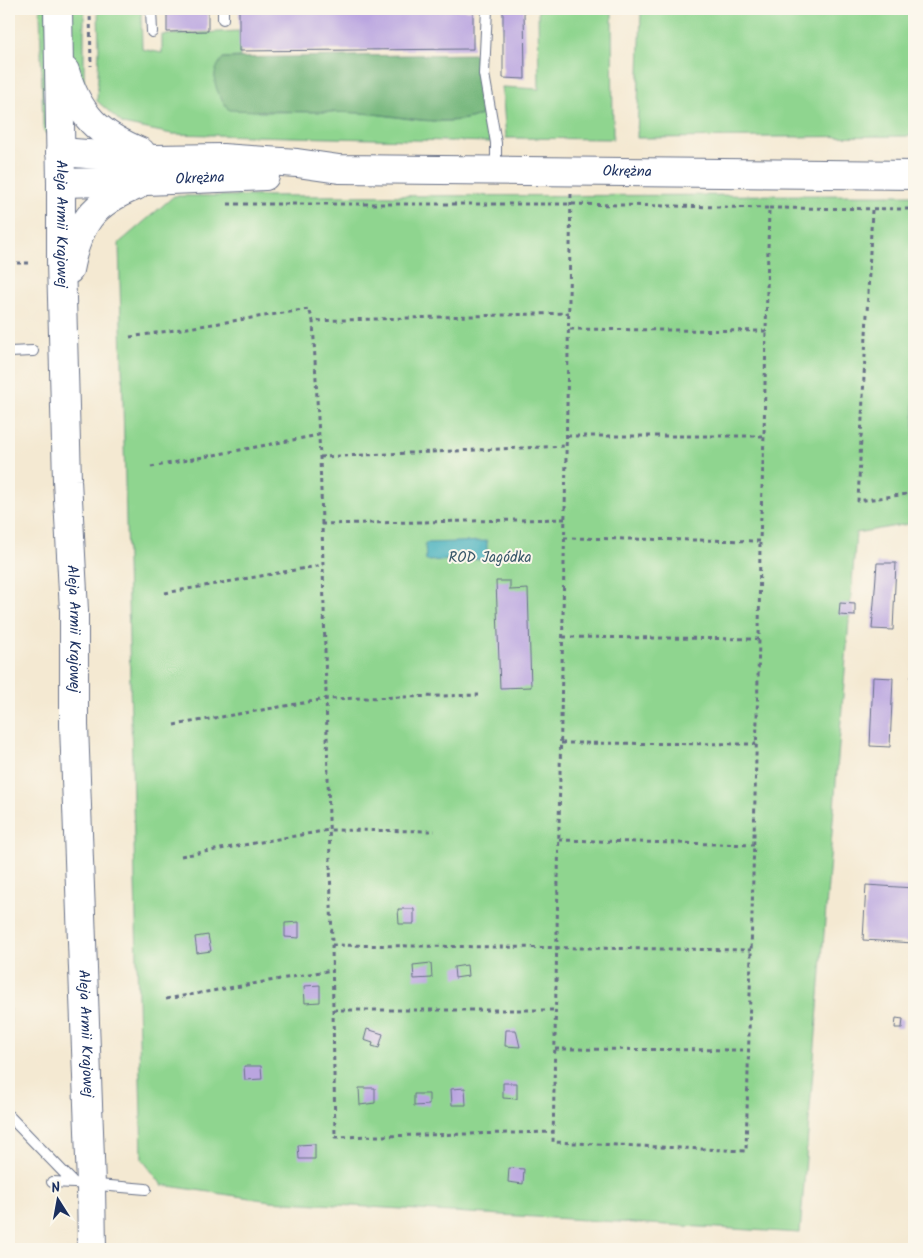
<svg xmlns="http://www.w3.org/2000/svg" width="923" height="1258" font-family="Kalam,sans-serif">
<rect width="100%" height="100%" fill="#fbf7ec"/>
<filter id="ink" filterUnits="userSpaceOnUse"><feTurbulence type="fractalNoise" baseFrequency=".02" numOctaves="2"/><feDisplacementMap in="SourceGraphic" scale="10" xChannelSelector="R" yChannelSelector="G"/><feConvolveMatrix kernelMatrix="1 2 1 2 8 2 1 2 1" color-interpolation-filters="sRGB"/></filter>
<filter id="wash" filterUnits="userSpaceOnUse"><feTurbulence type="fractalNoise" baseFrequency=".0096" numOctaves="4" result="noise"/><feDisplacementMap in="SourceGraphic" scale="20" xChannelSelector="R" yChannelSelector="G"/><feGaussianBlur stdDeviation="1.12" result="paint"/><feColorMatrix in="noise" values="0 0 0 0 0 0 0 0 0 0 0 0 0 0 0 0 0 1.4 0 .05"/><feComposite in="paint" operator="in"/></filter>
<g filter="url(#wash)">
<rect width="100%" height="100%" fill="#f4e9d2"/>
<!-- green -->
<path fill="#8fd58f" stroke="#558276" d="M 40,9 L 47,9 L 51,131 L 46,134 L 43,129 Z
M 70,9 L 84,9 L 84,93 L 71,55 Z
M 98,9 L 141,9 L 142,49 L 162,53 L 162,35 L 239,31 L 240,57 L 223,58 L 258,112 C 293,112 327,111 362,113 C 403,116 446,130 486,113 L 491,142 L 172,134 L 123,124 L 97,101 L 99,49 Z
M 538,9 L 612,9 L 613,139 L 506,138 L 502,87 L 539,89 Z
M 677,9 L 914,9 L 914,136 L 637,138 L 641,10 Z
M 914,195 L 914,523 L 856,533 L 800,1233 L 270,1201 L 162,1185 L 142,1159 L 119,243 L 174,196 Z
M 9,993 L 13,1108 L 9,1113 Z"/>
<!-- forest -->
<path fill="#73b67a" stroke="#47726c" d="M 475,54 L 486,113 C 445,130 402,115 360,113 C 317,111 273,112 229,110 C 217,93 207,77 223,58 Z"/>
<!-- water -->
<path fill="#3faebb" stroke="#2d6e8c" d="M 487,541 L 487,559 L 426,561 L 425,543 Z"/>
<g id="blocks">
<!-- building -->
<path fill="#baa5e0" d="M 167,9 L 208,9 L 208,31 L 167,32 Z
M 503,9 L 524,9 L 525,79 L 503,78 Z
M 239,10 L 473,10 L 473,49 L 239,51 Z
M 877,563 L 896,563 L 893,630 L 872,629 Z
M 496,581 L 510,581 L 510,590 L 528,589 L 531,687 L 500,688 Z
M 840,603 L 855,604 L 855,616 L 839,615 Z
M 911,676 L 914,676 L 914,695 L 911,694 Z
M 873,677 L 893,678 L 890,747 L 870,746 Z
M 866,885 L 914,888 L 914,943 L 863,940 Z
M 398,909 L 414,909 L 414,924 L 399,924 Z
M 299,922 L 299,938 L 285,937 L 285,923 Z
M 208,935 L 211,951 L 197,953 L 195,937 Z
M 431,963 L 432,978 L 414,979 L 413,965 Z
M 467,965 L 468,976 L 455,978 L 454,967 Z
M 320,985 L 320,1002 L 305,1003 L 304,986 Z
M 896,1018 L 903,1019 L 902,1028 L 895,1028 Z
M 367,1029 L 383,1034 L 379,1048 L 372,1046 L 373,1043 L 364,1040 Z
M 506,1030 L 516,1030 L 520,1047 L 505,1046 Z
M 244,1066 L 261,1066 L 262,1079 L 245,1080 Z
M 503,1083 L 517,1083 L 517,1099 L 503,1098 Z
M 359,1088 L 375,1088 L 375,1103 L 360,1105 Z
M 465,1088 L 466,1105 L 452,1105 L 451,1089 Z
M 414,1094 L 429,1094 L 429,1105 L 414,1106 Z
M 315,1144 L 315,1159 L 299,1159 L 298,1145 Z
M 509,1168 L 524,1169 L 523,1184 L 508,1182 Z"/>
</g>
</g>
<g filter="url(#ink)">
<use href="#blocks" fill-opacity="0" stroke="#677087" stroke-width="1"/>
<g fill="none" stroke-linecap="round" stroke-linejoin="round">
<defs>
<path id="lane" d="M 151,9 L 152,32
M 487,9 L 484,74 L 496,143 L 496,169
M 223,19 L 223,9
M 9,352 L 33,351
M 9,1116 L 74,1183 L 146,1189
M 52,1182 L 74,1183"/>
<g id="secondary">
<path id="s1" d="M 58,9 L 61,183 L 61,262 L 67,480 L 74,611 L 74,725 L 91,1185 L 92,1249"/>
<path d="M 65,71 C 79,116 98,134 141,152"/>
<path id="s2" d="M 60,152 L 155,159 L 222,158 L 297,163 L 339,169 L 914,175"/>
<path id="s3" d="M 61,183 L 146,181 L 265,176"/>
<path d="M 69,270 C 78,224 92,203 136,186"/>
</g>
</defs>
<!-- lane casing -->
<use href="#lane" stroke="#677087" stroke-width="12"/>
<!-- secondary casing -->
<use href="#secondary" stroke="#677087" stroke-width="30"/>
<!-- path -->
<path stroke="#677087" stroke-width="3" stroke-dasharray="4 4" stroke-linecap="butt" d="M 90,9 L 91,66
M 571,194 L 553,1142 L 746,1151 L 759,639
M 228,204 L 571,204 L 769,208 L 766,331 L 568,329
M 769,208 L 914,209
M 872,210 L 858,501 L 914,493
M 9,263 L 30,263
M 130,337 L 309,309 L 313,321
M 567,436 L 764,436 L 766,331
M 320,457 L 566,446
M 151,467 L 319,435
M 565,519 L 322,524 L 332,945 L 751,950
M 322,524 L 320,457 L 313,321 L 569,313
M 564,538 L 760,541 L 764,436
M 165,593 L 323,565
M 563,637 L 759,639 L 760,541
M 174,725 L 326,699 L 479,695
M 561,743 L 756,744
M 559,840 L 754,845
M 181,856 L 329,830 L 435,831
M 332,945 L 335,1137 L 554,1132
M 166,999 L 332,970
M 333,1010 L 556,1010
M 555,1049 L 749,1050"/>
<!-- lane -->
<use href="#lane" stroke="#fff" stroke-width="10"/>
<!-- secondary -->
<use href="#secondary" stroke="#fff" stroke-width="28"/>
</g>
</g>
<g text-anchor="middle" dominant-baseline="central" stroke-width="4" stroke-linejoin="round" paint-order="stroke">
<!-- street labels -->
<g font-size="15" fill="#1b2f5e" stroke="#fbf7ec">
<text stroke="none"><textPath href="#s2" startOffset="568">Okrężna</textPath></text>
<text stroke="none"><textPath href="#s3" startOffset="139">Okrężna</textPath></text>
<text stroke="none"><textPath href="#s1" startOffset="215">Aleja Armii Krajowej</textPath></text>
<text stroke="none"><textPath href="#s1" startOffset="620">Aleja Armii Krajowej</textPath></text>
<text stroke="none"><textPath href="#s1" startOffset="1025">Aleja Armii Krajowej</textPath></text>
</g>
<!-- park labels -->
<g font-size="15" fill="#38586a" stroke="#fbf7ec">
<text x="490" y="558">ROD Jagódka</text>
</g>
</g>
<!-- margin -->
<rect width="923" height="1258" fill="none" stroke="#fbf7ec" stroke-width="30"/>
<!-- north arrow -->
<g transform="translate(58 1200) rotate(349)" stroke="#fbf7ec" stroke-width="4" paint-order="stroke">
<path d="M0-4L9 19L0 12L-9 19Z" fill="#1b2f5e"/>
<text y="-8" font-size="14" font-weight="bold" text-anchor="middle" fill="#1b2f5e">N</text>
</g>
</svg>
